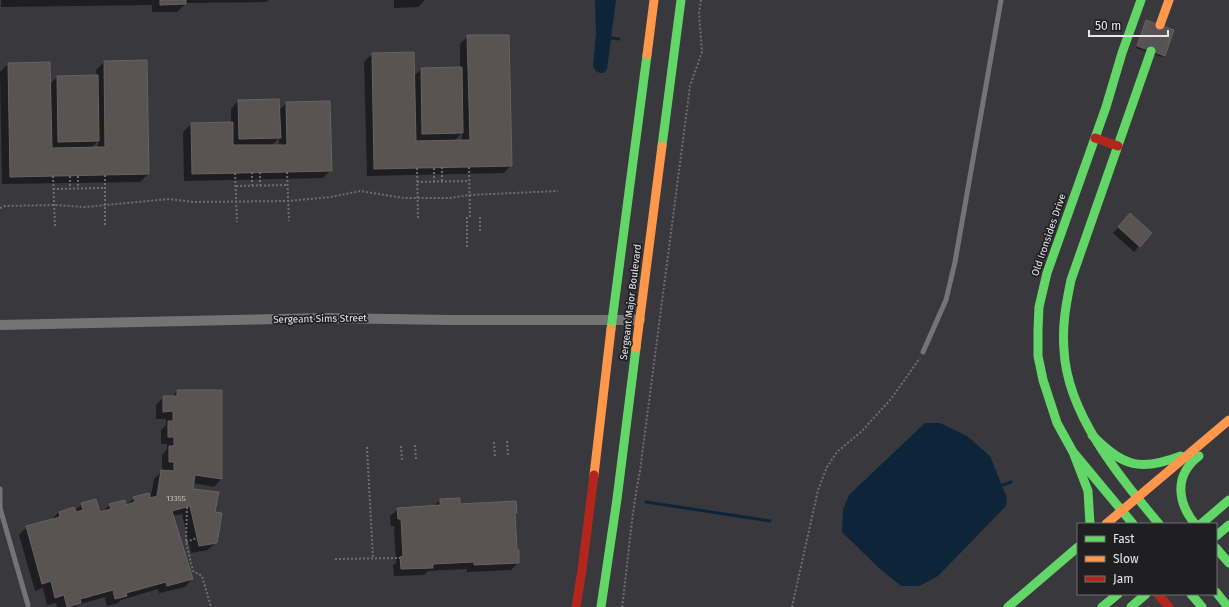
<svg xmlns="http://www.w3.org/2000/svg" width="1229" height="607" font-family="'Fira Sans',sans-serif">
<rect width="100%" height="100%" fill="#39393d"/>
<!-- water -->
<path fill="#0e2539" d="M 595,0 L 616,0 L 607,69 L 604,73 L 600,73 L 596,71 L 593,66 L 596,34 Z
M 925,423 L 940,423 L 967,436 L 990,456 L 1007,498 L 1006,506 L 938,576 L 919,586 L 901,586 L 880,569 L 842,532 L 843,509 L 849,495 Z"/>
<!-- shadow -->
<path fill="#0007" fill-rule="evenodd" d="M 1,0 L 269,0 L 266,2 L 186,3 L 177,12 L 152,12 L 152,5 L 1,7 Z
M 316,0 L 425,0 L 418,7 L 394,8 L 394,0 Z
M 1146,22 L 1164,56 L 1162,57 L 1136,48 Z
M 468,36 L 511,165 L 504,173 L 367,176 L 364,62 L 372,54 L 413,53 L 413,77 L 421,69 L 460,68 L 460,44 ZM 462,133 L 462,141 L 454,141 Z
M 104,62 L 148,174 L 140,182 L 2,184 L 0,72 L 8,64 L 49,63 L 50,84 L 57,77 L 97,76 L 96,70 ZM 98,141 L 98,148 L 90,149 Z
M 238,101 L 279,111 L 286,103 L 331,170 L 323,178 L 184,181 L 183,132 L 191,124 L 231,123 L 231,109 ZM 279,138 L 279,146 L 271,146 Z
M 1125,220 L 1139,246 L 1134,252 L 1113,233 Z
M 177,391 L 221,391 L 221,479 L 214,487 L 193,483 L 192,490 L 214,513 L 216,542 L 208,550 L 191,553 L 182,514 L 173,516 L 192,579 L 185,587 L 159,593 L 158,589 L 121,600 L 118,603 L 107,606 L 105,597 L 77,605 L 75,607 L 57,607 L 56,603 L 47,605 L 43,588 L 35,591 L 19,535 L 27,527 L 51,520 L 59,512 L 74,512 L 82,504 L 99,514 L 102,513 L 109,505 L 124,501 L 126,506 L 134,498 L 150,501 L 154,479 L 162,471 L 162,455 L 167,449 L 167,444 L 161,444 L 161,430 L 166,425 L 166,419 L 156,419 L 156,405 L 164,397 L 172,397 Z
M 440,500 L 459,505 L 515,513 L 514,514 L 516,551 L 518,563 L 511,570 L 467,572 L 467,569 L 428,571 L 424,575 L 394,576 L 393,565 L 396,563 L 394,526 L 391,526 L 390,516 L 398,509 L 434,506 Z"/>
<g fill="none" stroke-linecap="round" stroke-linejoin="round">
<!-- stream -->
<path stroke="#0e2539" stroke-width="3" d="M 612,38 L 619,39
M 1003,485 L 1011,482
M 646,502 L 770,521"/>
</g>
<!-- building -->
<path fill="#595352" stroke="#656364" d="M 160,0 L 186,0 L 186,4 L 160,5 Z
M 1146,20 L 1174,30 L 1165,56 L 1137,46 Z
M 467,35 L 509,35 L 512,166 L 374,169 L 372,53 L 414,52 L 416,141 L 470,140 Z
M 147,60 L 149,174 L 10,177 L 8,63 L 50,62 L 52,148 L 105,147 L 104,61 Z
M 462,67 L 463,133 L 422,134 L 421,68 Z
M 98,75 L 99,141 L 58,142 L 57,76 Z
M 279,99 L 281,138 L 239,139 L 238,100 Z
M 330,101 L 332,171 L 192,174 L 191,123 L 233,122 L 233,145 L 287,145 L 286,102 Z
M 1130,213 L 1152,233 L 1140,247 L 1118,227 Z
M 177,390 L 222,390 L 222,479 L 195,475 L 193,489 L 219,492 L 215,512 L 222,513 L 217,543 L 199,546 L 190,506 L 172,511 L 193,579 L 167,586 L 166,582 L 126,593 L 127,596 L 115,599 L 113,590 L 80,599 L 81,603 L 67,607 L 64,595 L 55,598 L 51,581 L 42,584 L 26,526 L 60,517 L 59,512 L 74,507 L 76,512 L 83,510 L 81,503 L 96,499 L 100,512 L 111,509 L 109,504 L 125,500 L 126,505 L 135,502 L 133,497 L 149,493 L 150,498 L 157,496 L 161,470 L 174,471 L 174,462 L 169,462 L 169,446 L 174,446 L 174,437 L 168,437 L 168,421 L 173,421 L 173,411 L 163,412 L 163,396 L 177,396 Z
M 460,498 L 460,504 L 516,501 L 517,513 L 515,513 L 517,550 L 519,550 L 519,563 L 474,565 L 474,562 L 433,564 L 433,568 L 401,569 L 400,557 L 403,556 L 401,519 L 398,519 L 397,508 L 440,505 L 440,499 Z"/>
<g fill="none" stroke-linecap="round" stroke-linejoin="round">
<!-- secondary-tunnel -->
<path stroke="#535357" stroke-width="14" stroke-dasharray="14 7" stroke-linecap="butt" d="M 1151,51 L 1160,25"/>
<!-- path -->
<path stroke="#6f6e6f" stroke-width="2" stroke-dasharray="2 2" stroke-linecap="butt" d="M 442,167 L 442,182
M 469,167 L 470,217
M 417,168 L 418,218
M 434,168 L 434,182
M 252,172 L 252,185
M 260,172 L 260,185
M 287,172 L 289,221
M 235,173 L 237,222
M 105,175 L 105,225
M 53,176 L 55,226
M 70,176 L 70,189
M 78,176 L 78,189
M 417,182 L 469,181
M 236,186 L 288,185
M 53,189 L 105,188
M 0,208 L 5,206 L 54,205 L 85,207 L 169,199 L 193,202 L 288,201 L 331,197 L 360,191 L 404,198 L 450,198 L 469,195 L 558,191
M 467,217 L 467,248
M 480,217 L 480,232
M 507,441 L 508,456
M 494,442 L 495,457
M 415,445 L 416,460
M 401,446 L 402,461
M 367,447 L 373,558
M 187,507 L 186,542 L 193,571 L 202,576 L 211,607
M 186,542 L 197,538
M 335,559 L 400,558
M 622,607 C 628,562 631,516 640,471 L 690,86 L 702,52 L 699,13 L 701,0
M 792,607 L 818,490 L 827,467 L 837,452 L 862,431 L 891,399 L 920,358"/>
<!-- lane -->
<path stroke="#747474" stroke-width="5" d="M 923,352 L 946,300 L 955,262 L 1001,0
M 0,489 L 0,508 L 28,605"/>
<!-- street -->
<path stroke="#747474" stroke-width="10" d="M 0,325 L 329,318 L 450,320 L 640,320"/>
<!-- fast -->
<path stroke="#63d668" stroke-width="9" d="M 1151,51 L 1071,280 C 1066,304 1062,325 1064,350 C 1067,414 1119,476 1159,524
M 662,146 L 681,0
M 611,329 L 647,55
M 1092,435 C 1122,466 1139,472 1181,456
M 1073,452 L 1088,491 L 1090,524
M 1133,524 L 1073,452 L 1057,423 L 1043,380 L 1038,356 L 1038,330 L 1039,307 L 1047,273 L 1106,107 L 1122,53 L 1141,0
M 1195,524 C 1177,502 1174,475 1199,456
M 1201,524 L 1229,500
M 1216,536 L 1229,525
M 1216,548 L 1229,563
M 1216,592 L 1228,607
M 1191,594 L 1202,607
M 601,607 L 617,499 L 636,348
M 1008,607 L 1078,547
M 1102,607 L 1118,594
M 1131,607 L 1146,594"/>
<!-- slow -->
<path stroke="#ff974d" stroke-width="9" d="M 1160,25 L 1169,0
M 647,55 L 654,0
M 636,348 L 662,146
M 594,475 L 611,329
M 1106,524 L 1229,420"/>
<!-- jam -->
<path stroke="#b3261e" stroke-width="9" d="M 1095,138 L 1118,146
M 1158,594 L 1169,607
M 576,607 L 582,570 L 594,475"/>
</g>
<g text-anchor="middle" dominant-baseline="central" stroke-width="3.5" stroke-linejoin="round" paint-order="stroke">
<!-- number labels -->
<g font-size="8" fill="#c4c3c6">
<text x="176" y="498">13355</text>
</g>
<!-- street labels -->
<g font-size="10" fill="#e7e8ec" stroke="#1f1f22">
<text transform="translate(1049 235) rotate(-71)">Old Ironsides Drive</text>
<text transform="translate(631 302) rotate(-83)">Sergeant Major Boulevard</text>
<text transform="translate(320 319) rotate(-1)">Sergeant Sims Street</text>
</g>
</g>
<!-- legend -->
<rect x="1077" y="523" width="140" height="72" fill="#1f1f22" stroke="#6f6f73"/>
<rect x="1085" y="536" width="20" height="6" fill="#63d668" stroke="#6f6f73"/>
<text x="1113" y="543" font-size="12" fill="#e7e8ec">Fast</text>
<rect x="1085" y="556" width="20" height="6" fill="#ff974d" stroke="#6f6f73"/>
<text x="1113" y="563" font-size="12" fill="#e7e8ec">Slow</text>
<rect x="1085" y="576" width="20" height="6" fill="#b3261e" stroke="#6f6f73"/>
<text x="1113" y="583" font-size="12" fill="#e7e8ec">Jam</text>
<!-- scale -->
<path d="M1089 30v6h79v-6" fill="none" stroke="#e7e8ec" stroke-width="2"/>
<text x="1095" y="30" font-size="12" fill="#e7e8ec" stroke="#1f1f22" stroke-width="3" paint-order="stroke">50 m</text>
</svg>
